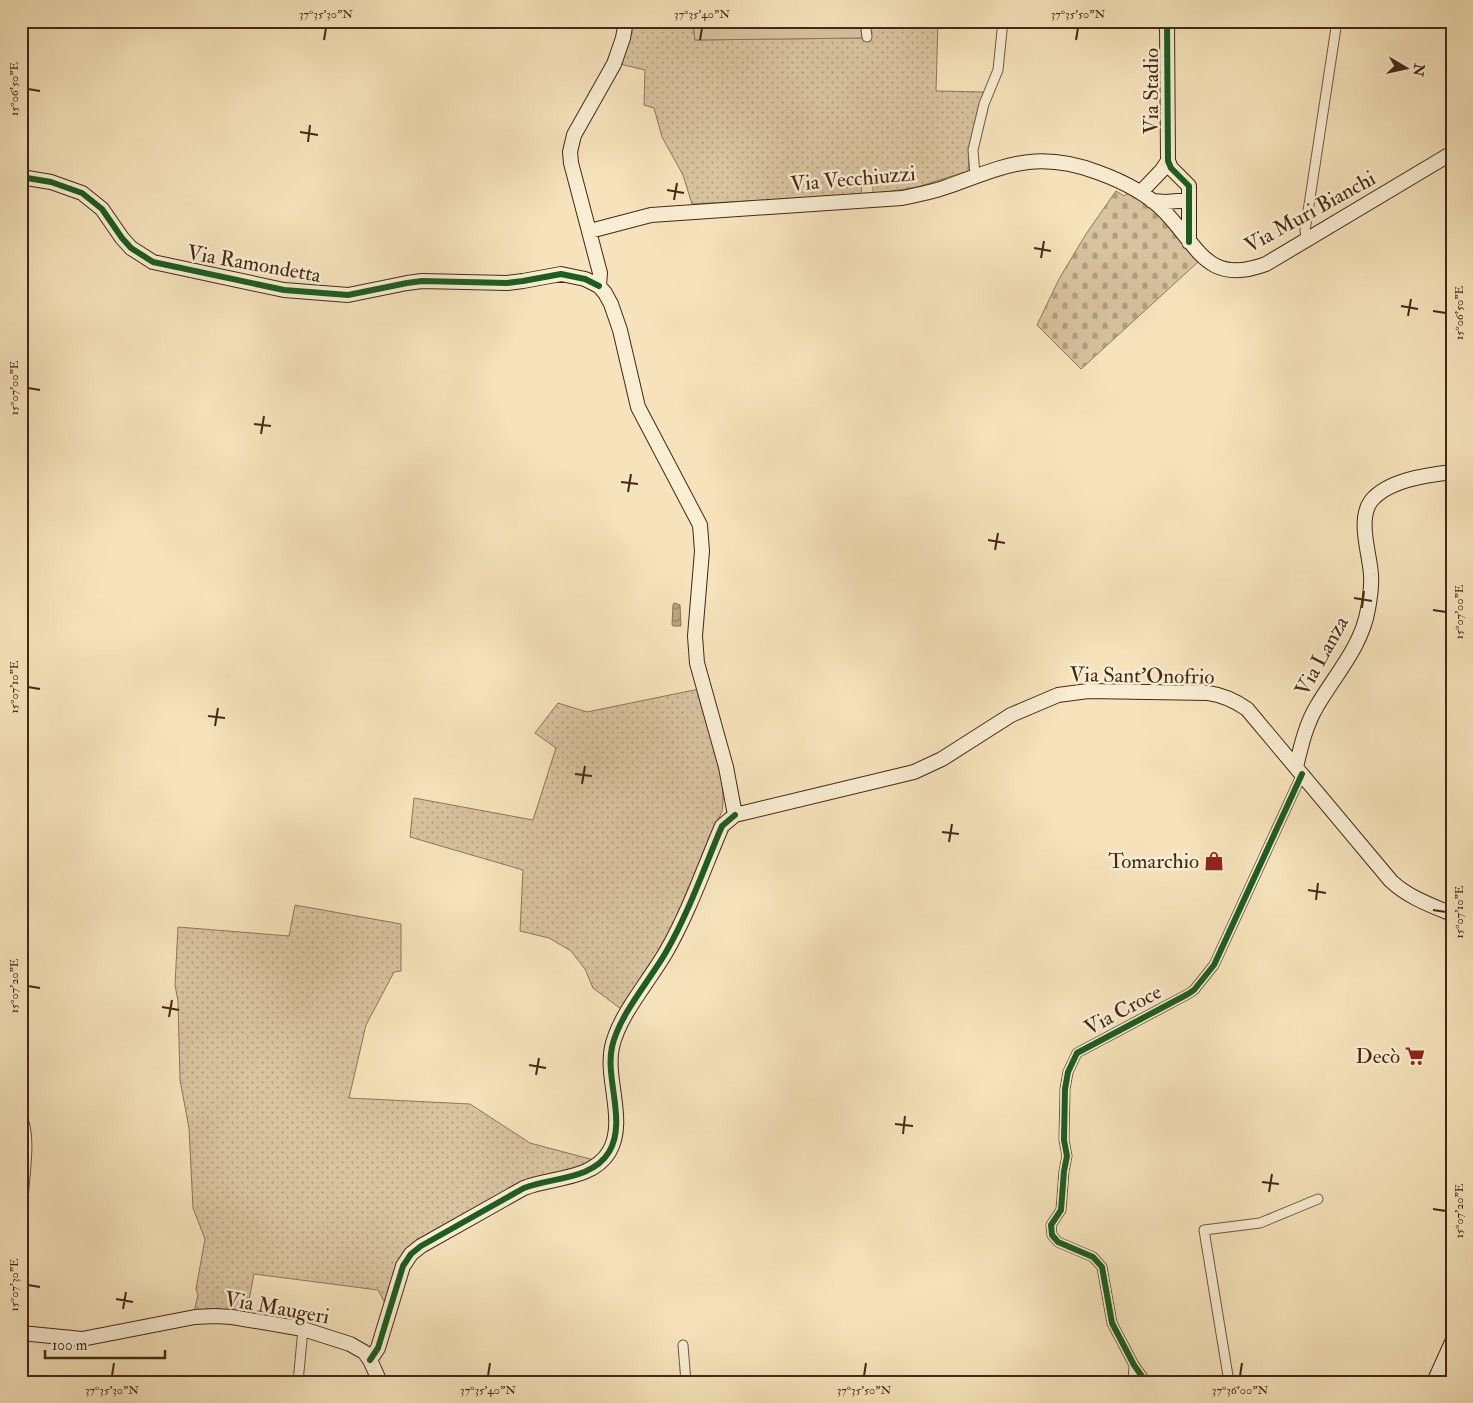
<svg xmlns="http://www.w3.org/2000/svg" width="1473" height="1403" font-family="'IM FELL Double Pica',serif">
<defs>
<pattern id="grass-dots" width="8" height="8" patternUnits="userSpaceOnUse" patternTransform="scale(1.25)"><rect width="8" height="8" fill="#d8c39f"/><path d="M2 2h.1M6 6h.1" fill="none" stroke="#b19e80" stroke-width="1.8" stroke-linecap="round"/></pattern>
<pattern id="cemetery-stones" width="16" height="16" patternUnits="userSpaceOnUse" patternTransform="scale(1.25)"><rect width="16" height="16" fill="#d8c39f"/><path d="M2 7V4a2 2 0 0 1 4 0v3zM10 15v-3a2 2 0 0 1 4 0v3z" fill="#b19e80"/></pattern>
<pattern id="water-waves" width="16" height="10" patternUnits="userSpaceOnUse" patternTransform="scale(1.25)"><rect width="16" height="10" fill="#b9a483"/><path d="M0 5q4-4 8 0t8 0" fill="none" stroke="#98866a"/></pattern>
</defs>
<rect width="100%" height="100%" fill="#f6e3bb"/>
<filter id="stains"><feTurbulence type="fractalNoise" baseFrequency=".004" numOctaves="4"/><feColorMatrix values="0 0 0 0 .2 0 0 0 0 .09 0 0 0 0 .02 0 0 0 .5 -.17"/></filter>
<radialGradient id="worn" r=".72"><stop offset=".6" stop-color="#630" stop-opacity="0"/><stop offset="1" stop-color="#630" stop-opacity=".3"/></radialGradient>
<!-- grass -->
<path fill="url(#grass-dots)" stroke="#8e765a" d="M 631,21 L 683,21 L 683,23 L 693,25 L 695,40 L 862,38 L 869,37 L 868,30 L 873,25 L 873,21 L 938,21 L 936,91 L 984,92 C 976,119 970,144 968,171 L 917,187 L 873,194 L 873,182 L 862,182 L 861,195 L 692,204 L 683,175 L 662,137 L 654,108 L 644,105 L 645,70 L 620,64 Z
M 699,689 C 708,724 728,776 722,811 L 676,923 L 621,1009 L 593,988 L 585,969 L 571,951 L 549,938 L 520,931 L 523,870 L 410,837 L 414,798 L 533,820 L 556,748 L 535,733 L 558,703 L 587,712 Z
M 295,905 L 401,924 L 401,971 L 394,972 L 366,1025 L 349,1098 L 470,1104 L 530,1143 L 594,1160 L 577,1169 L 529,1179 L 420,1240 L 385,1303 L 378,1290 L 254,1274 L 247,1311 L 194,1312 L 198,1295 L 196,1289 L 205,1239 L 193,1208 L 189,1128 L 180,1080 L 178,1001 L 175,985 L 178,927 L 289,936 Z"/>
<!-- cemetery -->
<path fill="url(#cemetery-stones)" stroke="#8e765a" d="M 1116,191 L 1124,196 L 1126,194 L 1133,193 L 1160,217 L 1198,262 L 1081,369 L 1037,325 L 1059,279 L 1086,234 Z"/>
<!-- park -->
<path fill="#d8c39f" stroke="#8e765a" d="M 710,21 L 860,21 L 862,38 L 695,40 L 693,25 L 703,26 Z
M 1193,21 L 1326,21 L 1326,24 L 1193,24 Z"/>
<!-- water -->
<path fill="url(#water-waves)" stroke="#8a7357" d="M 674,603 L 680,605 L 681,626 L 674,626 L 672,625 L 673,605 Z"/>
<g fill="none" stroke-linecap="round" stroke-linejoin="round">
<defs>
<path id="street" d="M 865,21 L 867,37
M 975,175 L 973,150 L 984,104 L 998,70 L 1003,21
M 1307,240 L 1305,231 L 1337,21
M 21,1031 L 21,1030
M 21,1115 C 33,1136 23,1181 23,1204 L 21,1213
M 683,1345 L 686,1382
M 298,1382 L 303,1329
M 1133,1382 L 1134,1365
M 1146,1382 L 1134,1365 L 1112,1323 L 1102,1267 L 1093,1257 L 1058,1242 L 1052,1235 L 1051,1225 L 1061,1210 L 1064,1171 L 1067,1156 L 1064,1140 L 1065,1089 L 1068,1072 L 1077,1053 L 1188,994 L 1194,990 L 1214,965 L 1302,774
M 1229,1382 L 1204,1230 L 1260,1223 L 1318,1199"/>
<path id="secondary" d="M 1167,21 L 1168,161 L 1171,168 L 1189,186 L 1189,242
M 21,177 L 51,182 L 82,193 L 102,209 L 122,238 L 131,248 L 153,262 L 284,290 L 348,295 L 407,283 L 422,281 L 507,283 L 523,281 L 561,274 L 585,279 L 599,286 L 605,293 L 611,304 L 620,330 L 638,407 L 700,525 L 702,551 L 695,636 L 697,663 L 726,767 L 735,815
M 1141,192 L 1162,170 L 1168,161
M 1152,201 L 1166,202 L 1189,200
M 590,231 L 651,215 L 902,198 C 917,195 932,192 946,187 C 1003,167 1035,149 1097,172 C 1122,181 1147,193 1165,212 C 1199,247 1207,286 1266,264 L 1452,153
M 599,286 L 600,273 L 571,163 L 570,152 L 574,135 L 614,64 L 623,38 L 626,21
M 1296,767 C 1301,746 1306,724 1317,706 C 1335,675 1362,646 1368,609 C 1370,598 1372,587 1371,575 C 1370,554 1357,520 1371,501 C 1388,480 1427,475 1452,472
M 21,1333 L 82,1339 L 195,1317 L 215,1316 L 232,1317 L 303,1329 L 350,1344 L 364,1352 L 370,1360 L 380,1382
M 370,1360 L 378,1348 L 403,1266 L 411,1254 L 421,1246 L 524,1188 C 552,1177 592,1180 609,1152 C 627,1122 605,1079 612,1047 C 619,1015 650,980 666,952 C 689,912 704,868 722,826 L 735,815 L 914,772 L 942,759 L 1011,715 L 1058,695 L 1088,691 L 1208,693 C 1223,695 1234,700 1247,709 L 1391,881 C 1408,897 1430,905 1452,914
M 1434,1382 L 1452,1342"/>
</defs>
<!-- street casing -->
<use href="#street" stroke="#70583e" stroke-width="11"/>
<!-- secondary casing -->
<use href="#secondary" stroke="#432915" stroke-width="16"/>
<!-- street -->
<use href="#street" stroke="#f9edd3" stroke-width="9"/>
<!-- secondary -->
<use href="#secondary" stroke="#f9edd3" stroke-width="14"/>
<defs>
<path id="cycleway" d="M 1167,21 L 1168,161 L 1171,168 L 1189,186 L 1189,242
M 21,177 L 51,182 L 82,193 L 102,209 L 122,238 L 131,248 L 153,262 L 284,290 L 348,295 L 407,283 L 422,281 L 507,283 L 523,281 L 561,274 L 585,279 L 599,286
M 370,1360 L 378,1348 L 403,1266 L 411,1254 L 421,1246 L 524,1188 C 552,1177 592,1180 609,1152 C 627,1122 605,1079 612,1047 C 619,1015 650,980 666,952 C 689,912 704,868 722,826 L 735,815
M 1146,1382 L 1134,1365 L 1112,1323 L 1102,1267 L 1093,1257 L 1058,1242 L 1052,1235 L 1051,1225 L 1061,1210 L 1064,1171 L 1067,1156 L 1064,1140 L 1065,1089 L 1068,1072 L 1077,1053 L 1188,994 L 1194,990 L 1214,965 L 1302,774"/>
</defs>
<!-- cycleway casing -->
<use href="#cycleway" stroke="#f9edd3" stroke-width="9"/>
<!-- cycleway -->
<use href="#cycleway" stroke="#1b5e20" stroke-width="6"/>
</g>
<!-- ticks -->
<path fill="none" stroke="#432915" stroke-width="2" d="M 324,40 L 326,28M 700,40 L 702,28M 1076,40 L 1078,28M 28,89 L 40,91M 300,132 L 318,135M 308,142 L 310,125M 667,190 L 684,193M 674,200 L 677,183M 1034,248 L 1051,251M 1041,258 L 1044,241M 1401,306 L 1418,309M 1433,311 L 1446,313M 1408,316 L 1411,299M 28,388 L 40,390M 254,424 L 271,426M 261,434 L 264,416M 621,482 L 638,484M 628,492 L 631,474M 988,540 L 1005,543M 995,550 L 998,533M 1354,598 L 1372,601M 1362,608 L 1364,591M 1433,610 L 1446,612M 28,687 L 40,689M 208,716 L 225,718M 215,726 L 218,708M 575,774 L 592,776M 582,784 L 585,766M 942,832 L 959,834M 949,842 L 952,824M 1308,890 L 1326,893M 1316,900 L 1318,883M 1433,910 L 1446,912M 28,986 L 40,988M 162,1007 L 179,1010M 169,1017 L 172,1000M 529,1065 L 546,1068M 536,1075 L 539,1058M 895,1124 L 913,1126M 903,1134 L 905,1116M 1262,1182 L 1279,1184M 1269,1192 L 1272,1174M 1433,1209 L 1446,1211M 28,1285 L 40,1287M 116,1299 L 133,1302M 123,1309 L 126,1292M 112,1376 L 114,1363M 488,1376 L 490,1363M 864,1376 L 866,1363M 1240,1376 L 1242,1363"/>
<!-- icons -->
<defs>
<symbol id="shop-bare" viewBox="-9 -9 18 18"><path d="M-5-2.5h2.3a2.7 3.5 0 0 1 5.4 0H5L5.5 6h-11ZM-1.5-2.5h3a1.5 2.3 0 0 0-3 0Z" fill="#8f2418" stroke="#f9edd3" stroke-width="2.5" paint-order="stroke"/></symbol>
<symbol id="supermarket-bare" viewBox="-9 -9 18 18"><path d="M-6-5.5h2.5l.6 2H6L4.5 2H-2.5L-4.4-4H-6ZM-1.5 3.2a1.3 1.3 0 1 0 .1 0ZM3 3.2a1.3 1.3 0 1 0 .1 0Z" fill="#8f2418" stroke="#f9edd3" stroke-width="2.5" paint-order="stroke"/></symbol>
</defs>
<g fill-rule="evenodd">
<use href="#shop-bare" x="1200" y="847" width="28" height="28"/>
<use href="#supermarket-bare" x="1401" y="1042" width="28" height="28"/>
</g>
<g text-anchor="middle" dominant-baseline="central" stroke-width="5" stroke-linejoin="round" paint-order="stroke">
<!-- street labels -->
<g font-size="21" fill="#432915" stroke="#f9edd3">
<text transform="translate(1151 91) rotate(-90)">Via Stadio</text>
<text transform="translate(853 179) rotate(-5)">Via Vecchiuzzi</text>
<text transform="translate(1310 212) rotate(-29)">Via Muri Bianchi</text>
<text transform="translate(254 264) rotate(10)">Via Ramondetta</text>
<text transform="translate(1322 656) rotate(-61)">Via Lanza</text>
<text transform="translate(1142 676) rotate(1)">Via Sant'Onofrio</text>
<text transform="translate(1123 1010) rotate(-28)">Via Croce</text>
<text transform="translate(277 1308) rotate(10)">Via Maugeri</text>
</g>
<!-- poi labels -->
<g font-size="21" fill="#432915" stroke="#f9edd3" text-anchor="end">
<text x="1199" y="861">Tomarchio</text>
<text x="1400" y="1056">Decò</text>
</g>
</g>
<!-- margin -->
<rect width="1473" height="1403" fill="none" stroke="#f6e3bb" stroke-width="55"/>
<!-- north arrow -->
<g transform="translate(1406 68) rotate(99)" stroke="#f9edd3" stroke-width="4" paint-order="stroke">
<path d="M0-4L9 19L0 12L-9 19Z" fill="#432915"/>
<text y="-8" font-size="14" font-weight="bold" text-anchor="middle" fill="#432915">N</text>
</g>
<!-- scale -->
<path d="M45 1350v8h120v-8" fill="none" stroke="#432915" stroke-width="2.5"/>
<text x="52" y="1350" font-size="15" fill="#432915" stroke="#f9edd3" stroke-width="4" paint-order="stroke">100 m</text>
<rect x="28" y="28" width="1418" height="1348" fill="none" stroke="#432915" stroke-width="2"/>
<g font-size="12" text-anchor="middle" fill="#432915">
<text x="326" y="18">37°35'30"N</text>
<text x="702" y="18">37°35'40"N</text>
<text x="1078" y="18">37°35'50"N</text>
<text transform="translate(14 89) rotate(-90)" y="4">15°06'50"E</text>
<text transform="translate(1459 313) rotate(-90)" y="4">15°06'50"E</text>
<text transform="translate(14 388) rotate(-90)" y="4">15°07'00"E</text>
<text transform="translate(1459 612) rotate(-90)" y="4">15°07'00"E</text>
<text transform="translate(14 687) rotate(-90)" y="4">15°07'10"E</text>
<text transform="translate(1459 912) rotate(-90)" y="4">15°07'10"E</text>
<text transform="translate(14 986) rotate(-90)" y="4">15°07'20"E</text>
<text transform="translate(1459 1211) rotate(-90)" y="4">15°07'20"E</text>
<text transform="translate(14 1285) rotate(-90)" y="4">15°07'30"E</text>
<text x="112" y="1394">37°35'30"N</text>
<text x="488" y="1394">37°35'40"N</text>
<text x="864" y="1394">37°35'50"N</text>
<text x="1240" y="1394">37°36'00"N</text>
</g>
<rect width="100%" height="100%" filter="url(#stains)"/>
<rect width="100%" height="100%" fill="url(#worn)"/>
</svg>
